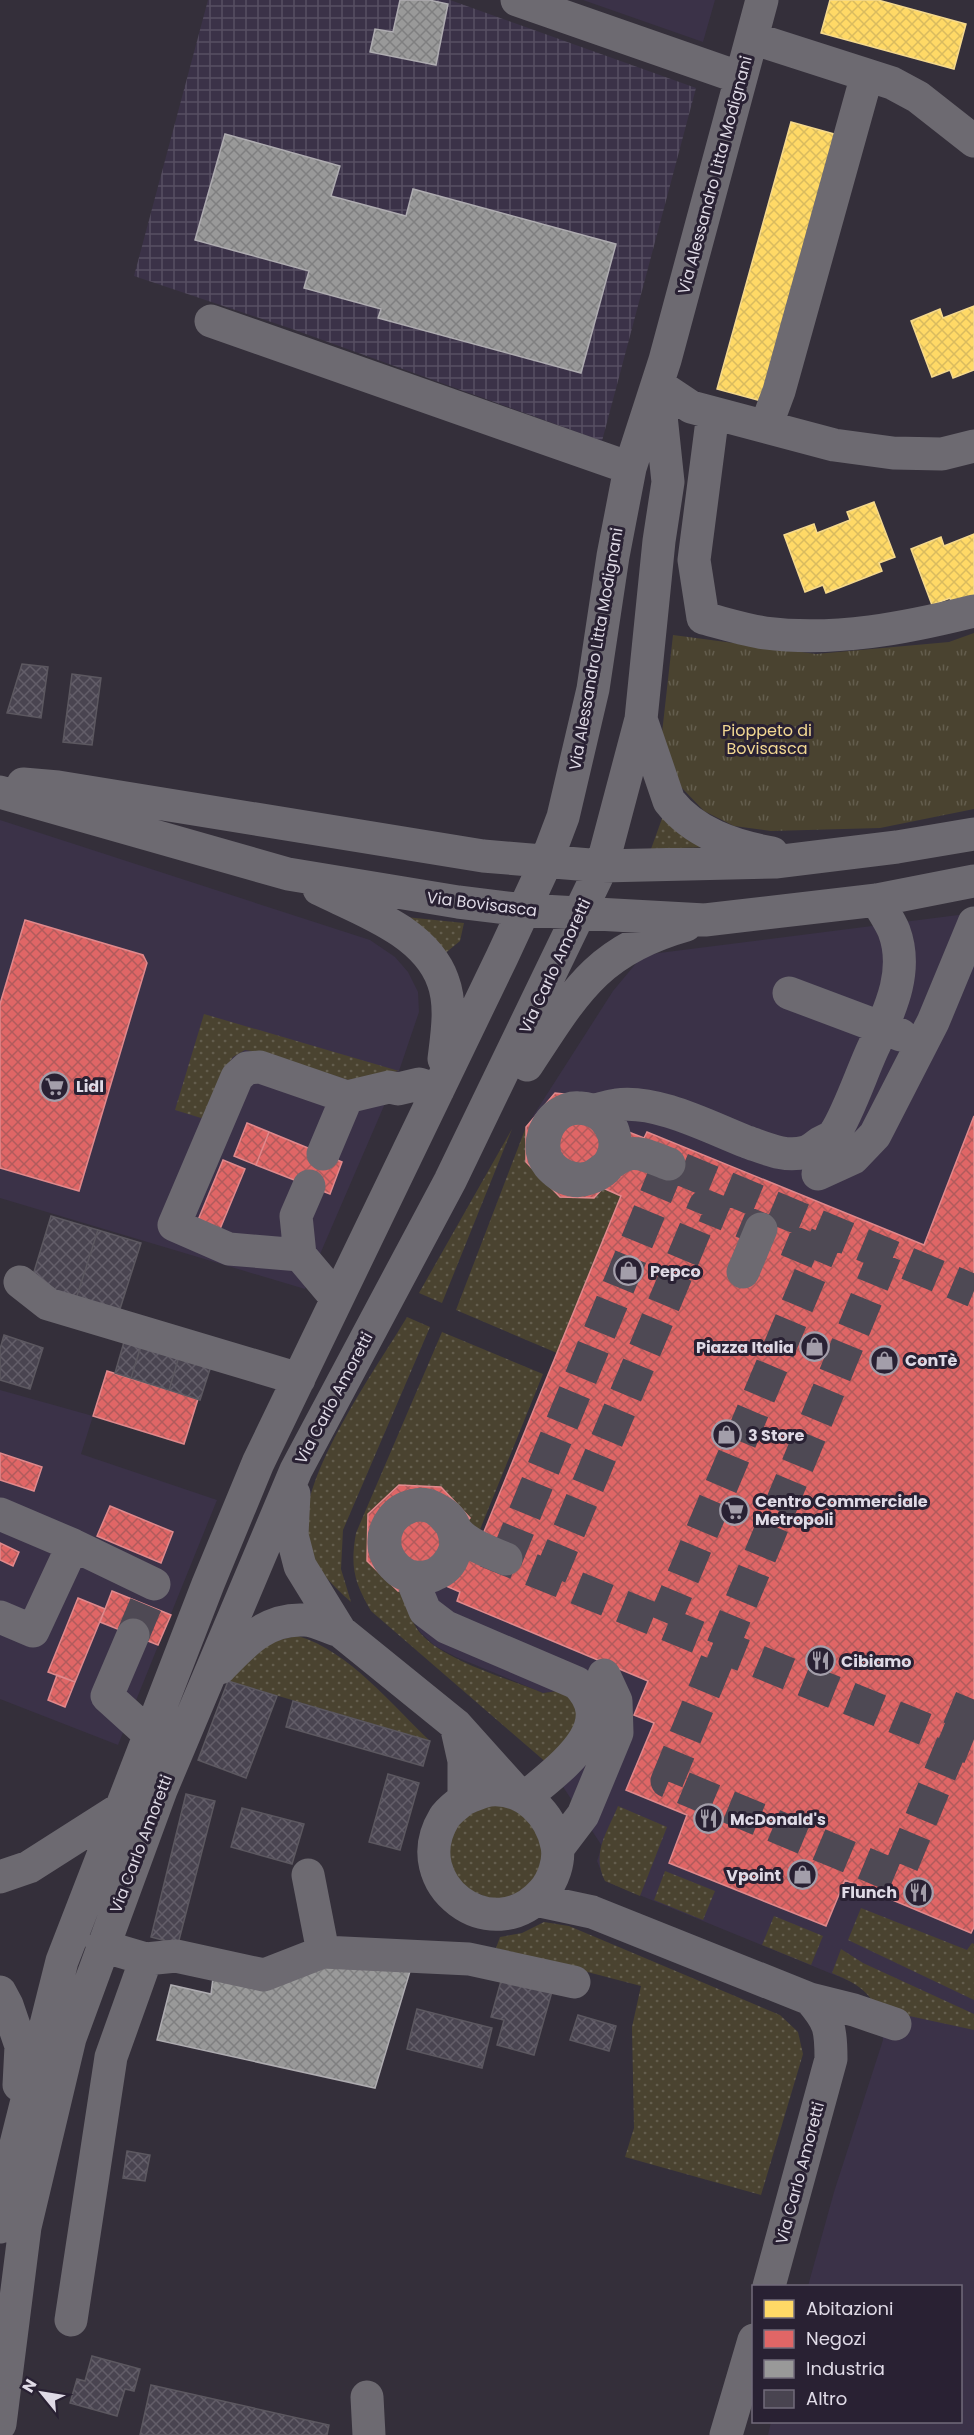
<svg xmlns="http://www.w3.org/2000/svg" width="974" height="2435" font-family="Poppins,sans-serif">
<defs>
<pattern id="industrial-grid" width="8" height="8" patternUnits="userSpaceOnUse" patternTransform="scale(1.5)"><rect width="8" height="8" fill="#3b3248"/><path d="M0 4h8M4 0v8" fill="none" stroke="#574f62"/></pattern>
<pattern id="grass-dots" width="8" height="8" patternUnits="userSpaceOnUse" patternTransform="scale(1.5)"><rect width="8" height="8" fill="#4a4330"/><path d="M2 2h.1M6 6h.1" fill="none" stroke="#645e4e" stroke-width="1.8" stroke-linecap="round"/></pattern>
<pattern id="park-tufts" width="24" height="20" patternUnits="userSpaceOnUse" patternTransform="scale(1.5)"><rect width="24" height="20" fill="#4a4330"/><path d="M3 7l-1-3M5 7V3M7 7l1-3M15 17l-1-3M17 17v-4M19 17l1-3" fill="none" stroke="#645e4e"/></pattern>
<pattern id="homes-cross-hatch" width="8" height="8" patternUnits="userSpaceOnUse" patternTransform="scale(1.5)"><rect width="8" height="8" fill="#ffd966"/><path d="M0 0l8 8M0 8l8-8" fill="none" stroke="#d9bb5f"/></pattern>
<pattern id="shops-cross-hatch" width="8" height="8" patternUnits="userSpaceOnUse" patternTransform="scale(1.5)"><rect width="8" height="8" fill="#e06666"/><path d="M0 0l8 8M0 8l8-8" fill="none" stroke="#b15b5c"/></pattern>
<pattern id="industry-cross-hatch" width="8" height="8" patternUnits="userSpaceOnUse" patternTransform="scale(1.5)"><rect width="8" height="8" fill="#999"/><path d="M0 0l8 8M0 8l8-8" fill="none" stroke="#7f7f80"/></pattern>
<pattern id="building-cross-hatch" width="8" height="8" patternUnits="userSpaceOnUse" patternTransform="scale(1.5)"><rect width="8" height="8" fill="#494450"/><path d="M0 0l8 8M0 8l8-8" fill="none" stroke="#635e69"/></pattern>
</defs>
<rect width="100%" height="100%" fill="#342f3a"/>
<!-- built -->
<path fill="#3b3248" d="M 583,0 L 715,0 L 703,42 Z
M 0,820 L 370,940 L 395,957 L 408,972 L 418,992 L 419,1012 L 399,1071 L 305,1289 L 0,1198 Z
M 974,913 L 974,2435 L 768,2435 L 771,2422 L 960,2422 L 960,2286 L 808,2286 L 834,2192 L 883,2040 L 877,2008 L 871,1995 L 859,1985 L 605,1881 L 597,1861 L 602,1846 L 548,1764 L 558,1691 L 543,1693 L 456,1657 L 435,1646 L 420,1632 L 398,1591 L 367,1561 L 368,1514 L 399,1485 L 441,1487 L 470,1518 L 463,1525 L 484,1534 L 621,1196 L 560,1197 L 526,1162 L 526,1127 L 613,991 L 643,955 Z
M 0,1390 L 93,1416 L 81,1454 L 217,1500 L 118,1745 L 0,1699 Z"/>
<!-- industrial -->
<path fill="url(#industrial-grid)" d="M 208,0 L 450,0 L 696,88 L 602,441 L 292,329 L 134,276 Z"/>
<!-- grass -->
<path fill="url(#grass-dots)" d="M 664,813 L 710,847 L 651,849 Z
M 396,916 L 464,923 L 460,941 L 437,960 Z
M 204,1014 L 399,1071 L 348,1080 L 264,1053 L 245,1050 L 233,1057 L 225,1069 L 209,1114 L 201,1118 L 175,1110 Z
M 526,1127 L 526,1163 L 560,1197 L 594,1198 L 603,1189 L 621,1196 L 557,1353 L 456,1310 Z
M 512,1129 L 442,1303 L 419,1293 Z
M 407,1317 L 430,1327 L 343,1530 L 341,1569 L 351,1602 C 331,1584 310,1564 306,1535 C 299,1476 376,1369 407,1317 Z
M 442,1332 L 543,1374 L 479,1532 L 463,1525 L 470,1518 L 441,1487 L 400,1485 L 368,1514 L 367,1561 L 398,1590 L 404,1590 C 407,1606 410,1622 421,1634 C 447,1662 507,1678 543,1693 L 558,1691 L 573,1695 L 585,1719 L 548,1764 L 371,1611 C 354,1582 350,1566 356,1533 Z
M 298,1636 C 349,1651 392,1705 430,1741 L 228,1681 C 241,1654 269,1640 298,1636 Z
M 495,1804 L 513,1807 L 537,1826 L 544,1861 L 527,1889 L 497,1901 L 459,1886 C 456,1875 448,1861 447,1849 C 446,1822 474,1810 495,1804 Z
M 618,1806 L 667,1827 L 640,1896 L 605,1881 C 591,1853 607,1833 618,1806 Z
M 665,1871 L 715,1891 L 703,1920 L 654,1900 Z
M 861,1908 L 967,1950 L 972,1943 L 974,1944 L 974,2000 L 848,1940 Z
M 774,1916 L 823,1936 L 811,1965 L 762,1945 Z
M 544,1922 L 569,1926 L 780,2015 L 798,2032 L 803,2054 L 761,2195 L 625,2157 L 634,2128 L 632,2027 L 641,1986 L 496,1948 L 500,1937 L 522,1933 Z
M 841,1949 L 863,1963 L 974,2014 L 974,2030 L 877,2009 C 867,1988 852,1982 832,1973 Z"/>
<!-- park -->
<path fill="url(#park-tufts)" d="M 974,633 L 974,809 L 880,828 L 771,831 L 734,826 L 704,811 L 681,787 L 662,733 L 673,635 L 816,654 L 949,642 Z"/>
<!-- homes -->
<path fill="url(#homes-cross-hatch)" stroke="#f5d98c" stroke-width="1.5" d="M 830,0 L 878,0 L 966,24 L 954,69 L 821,33 Z
M 791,122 L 838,135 L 765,402 L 717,389 Z
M 974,306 L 974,370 L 953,378 L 950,370 L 932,377 L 911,321 L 940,309 L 943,318 Z
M 874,502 L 895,557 L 879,563 L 882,571 L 826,593 L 823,585 L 805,592 L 784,535 L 814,524 L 817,533 L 850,520 L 847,512 Z
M 974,534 L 974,598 L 953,606 L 950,598 L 932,605 L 911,549 L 941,537 L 944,546 Z"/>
<!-- shops -->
<path fill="url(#shops-cross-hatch)" stroke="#e0898c" stroke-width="1.5" d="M 25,920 L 143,955 L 147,963 L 79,1191 L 0,1168 L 0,1004 Z
M 555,1093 L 600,1098 L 626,1131 L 644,1138 L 647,1132 L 924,1245 L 974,1116 L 974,1927 L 971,1933 L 845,1880 L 826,1926 L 669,1863 L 687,1815 L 626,1790 L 654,1723 L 634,1715 L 648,1681 L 457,1601 L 460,1592 L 437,1582 L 433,1591 L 398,1591 L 367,1561 L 368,1514 L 399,1485 L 441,1487 L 470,1518 L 463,1525 L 483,1534 L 621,1196 L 603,1188 L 594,1198 L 560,1197 L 526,1162 L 526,1127 Z
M 247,1123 L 269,1132 L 256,1165 L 234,1156 Z
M 269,1132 L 342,1162 L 330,1194 L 256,1165 Z
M 223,1160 L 245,1169 L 215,1241 L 193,1232 Z
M 107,1371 L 198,1399 L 184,1444 L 93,1416 Z
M 0,1453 L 42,1467 L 34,1491 L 0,1480 Z
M 110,1506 L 173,1532 L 161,1563 L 97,1536 Z
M 0,1543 L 19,1552 L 13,1566 L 0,1560 Z
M 112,1591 L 171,1615 L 158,1645 L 100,1622 Z
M 78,1598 L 105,1609 L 75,1682 L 48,1672 Z
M 57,1675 L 75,1682 L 65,1707 L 48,1700 Z"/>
<!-- industry -->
<path fill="url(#industry-cross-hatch)" stroke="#aeacb0" stroke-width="1.5" d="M 400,0 L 429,0 L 448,4 L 436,65 L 370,52 L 375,29 L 393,32 Z
M 225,134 L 340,166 L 331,196 L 406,216 L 413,189 L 616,244 L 581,373 L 378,318 L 381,309 L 304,288 L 309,271 L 195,240 Z
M 337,1958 L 411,1968 L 375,2088 L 157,2040 L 171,1985 L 211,1994 L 214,1970 Z"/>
<!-- building -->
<path fill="url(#building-cross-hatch)" stroke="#5c5860" stroke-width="1.5" d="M 22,664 L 48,667 L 41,718 L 7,713 Z
M 72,674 L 101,678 L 92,745 L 63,742 Z
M 51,1216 L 98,1230 L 76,1299 L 30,1285 Z
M 98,1230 L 141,1243 L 119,1312 L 76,1299 Z
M 4,1335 L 43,1348 L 30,1389 L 0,1380 L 0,1349 Z
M 126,1335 L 143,1340 L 131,1378 L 115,1373 Z
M 143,1339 L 181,1350 L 169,1390 L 131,1378 Z
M 180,1353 L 212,1363 L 200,1400 L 169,1390 Z
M 228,1681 L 277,1696 L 246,1778 L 198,1760 Z
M 293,1701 L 430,1741 L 423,1766 L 286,1727 Z
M 388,1774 L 419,1783 L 400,1850 L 369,1842 Z
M 186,1794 L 215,1801 L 178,1944 L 151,1937 Z
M 242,1808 L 304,1824 L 292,1864 L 231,1847 Z
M 503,1974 L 553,1988 L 534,2055 L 497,2045 L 504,2020 L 491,2017 Z
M 417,2009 L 492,2028 L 482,2068 L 407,2049 Z
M 578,2015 L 616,2026 L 609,2051 L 570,2040 Z
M 127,2151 L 150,2155 L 145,2181 L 123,2178 Z
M 92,2356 L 140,2369 L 134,2391 L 125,2389 L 117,2416 L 70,2403 L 77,2379 L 85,2381 Z
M 151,2385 L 329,2425 L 327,2435 L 140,2435 Z"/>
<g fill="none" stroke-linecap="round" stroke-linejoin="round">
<!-- minor-tunnel -->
<path stroke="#4e4954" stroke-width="33" stroke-dasharray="33 16" stroke-linecap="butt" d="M 885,1254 L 667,1781 L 897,1877 L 974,1692
M 486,1551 L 974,1749
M 506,1559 L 669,1164 L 974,1291
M 550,1576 L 705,1206 L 819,1253
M 664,1622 L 827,1235
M 133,1635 L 146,1604"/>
<!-- minor -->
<path stroke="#6d6a71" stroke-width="33" d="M 517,0 L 741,78
M 752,38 L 892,83 L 918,97 L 974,141
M 211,321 L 630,468
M 658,385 L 691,407 L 834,445 L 893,453 L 942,454 L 974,446
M 713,413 L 694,560 L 703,618 C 723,623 745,630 765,633 C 835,642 906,628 974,611
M 766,426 L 779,391 L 867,75
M 641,719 L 669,801 C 694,833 733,846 772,853
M 23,784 L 58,787 L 483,856 L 602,866 L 775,862 L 897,847 L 974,834
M 0,792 L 288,874 L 458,902 L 524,910 L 705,920 L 877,900 L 974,881
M 319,889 C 362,910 426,932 443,981 C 452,1005 447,1034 444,1059
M 789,993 L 901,1035
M 527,1065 C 575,992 597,950 686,925
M 323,1154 L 347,1097 L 389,1087 L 398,1089 L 419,1084 L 438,1090
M 669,1164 C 657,1160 641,1151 629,1154 C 605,1159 594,1190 565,1178 C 529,1162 542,1106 581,1108 C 606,1109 623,1138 611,1160 C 591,1198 532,1174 545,1133 C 556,1095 614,1103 615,1142 C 617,1198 528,1186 544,1134 C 548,1122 557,1113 569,1109 C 577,1106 583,1109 592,1110 C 600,1110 608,1106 616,1105 C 656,1099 709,1127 747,1142 C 765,1148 785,1158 805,1152 C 810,1151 816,1146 820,1143 C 825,1140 832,1138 835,1133 C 848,1114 863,1069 874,1046 C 890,1010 909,971 894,931 C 890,921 882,910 877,900
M 818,1174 L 853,1158 L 875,1135 L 933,1022 L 974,923
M 309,1186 L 296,1216 L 300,1255 L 337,1299
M 300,1255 L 229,1249 L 174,1225 L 237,1077 L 247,1068 L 260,1067 L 347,1097
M 743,1272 L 761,1229
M 20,1282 L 48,1304 L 299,1379
M 294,1494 L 292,1535 L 300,1566 L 340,1631 L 456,1725 L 518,1794
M 0,1514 L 73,1545 L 154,1584
M 506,1559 C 492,1553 477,1548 465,1539 C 445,1524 437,1491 403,1510 C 394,1515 387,1524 385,1535 C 383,1549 388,1562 399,1571 C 408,1577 419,1579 429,1576 C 480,1564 450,1484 403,1510 C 391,1516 383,1530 384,1544 C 384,1553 389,1562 396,1568 C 437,1604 483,1533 438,1510 C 393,1486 359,1554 411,1577 L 425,1611 L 446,1627 L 577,1683 C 622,1728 556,1770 525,1798
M 0,1617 L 33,1631 L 73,1545
M 133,1635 L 107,1696 L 149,1734
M 220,1668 C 244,1643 266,1618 304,1620 C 315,1620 329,1628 340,1631
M 456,1725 L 464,1761 L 464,1799 C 457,1805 448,1811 444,1818 C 404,1884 492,1950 543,1892 C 553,1881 560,1861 557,1846 C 551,1814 524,1787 490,1790 C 481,1791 472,1796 464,1799
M 558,1848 L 583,1815 L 617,1733 L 616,1701 L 604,1675
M 308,1875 L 323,1952
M 0,1877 L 29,1867 L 120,1809
M 536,1900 L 592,1912 L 810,1999 L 854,2010 L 895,2024
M 102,1946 L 146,1959 L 176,1956 L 264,1975 L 323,1952 L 469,1959 L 574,1982
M 0,1992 L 7,2005 L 21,2046 L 19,2085
M 0,2227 L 15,2148 L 62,1961 L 208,1584 L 258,1463 L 502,957 L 546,862 L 563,817 L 593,689 L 613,556 L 630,468 L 665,360 L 762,0
M 769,2286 L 831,2059 C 831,2029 830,2022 810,1999
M 71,2320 L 111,2057 L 146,1959
M 367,2397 L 369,2435
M 0,2424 L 25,2227 L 70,2038 L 161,1790 L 296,1470 L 450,1181 L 602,866 L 641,719 L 659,541 L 668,482 L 659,397
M 726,2435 L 754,2340"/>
</g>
<!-- icons -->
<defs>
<symbol id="supermarket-ring" viewBox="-11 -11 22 22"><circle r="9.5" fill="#292133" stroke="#a39eaa" stroke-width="1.5"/><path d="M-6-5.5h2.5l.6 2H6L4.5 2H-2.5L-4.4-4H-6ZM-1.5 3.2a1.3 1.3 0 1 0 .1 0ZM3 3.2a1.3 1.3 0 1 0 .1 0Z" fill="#a39eaa"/></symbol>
<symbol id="shop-ring" viewBox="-11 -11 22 22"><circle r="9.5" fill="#292133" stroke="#a39eaa" stroke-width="1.5"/><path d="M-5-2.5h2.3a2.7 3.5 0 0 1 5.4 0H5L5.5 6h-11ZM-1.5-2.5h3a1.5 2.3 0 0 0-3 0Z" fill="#a39eaa"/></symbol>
<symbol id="restaurant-ring" viewBox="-11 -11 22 22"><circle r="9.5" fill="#292133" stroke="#a39eaa" stroke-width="1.5"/><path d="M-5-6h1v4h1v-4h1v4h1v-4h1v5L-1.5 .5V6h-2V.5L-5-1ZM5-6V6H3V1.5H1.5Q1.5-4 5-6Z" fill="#a39eaa"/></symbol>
</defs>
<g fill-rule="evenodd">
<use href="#supermarket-ring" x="38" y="1070" width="33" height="33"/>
<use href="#shop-ring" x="612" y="1254" width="33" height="33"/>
<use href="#shop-ring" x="798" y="1330" width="33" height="33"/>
<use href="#shop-ring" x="868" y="1344" width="33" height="33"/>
<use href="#shop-ring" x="710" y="1418" width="33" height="33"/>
<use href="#supermarket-ring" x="718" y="1494" width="33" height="33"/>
<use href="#restaurant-ring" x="804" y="1644" width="33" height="33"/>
<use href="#restaurant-ring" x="692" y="1802" width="33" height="33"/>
<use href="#shop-ring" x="786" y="1858" width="33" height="33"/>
<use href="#restaurant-ring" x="902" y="1876" width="33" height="33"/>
</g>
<g text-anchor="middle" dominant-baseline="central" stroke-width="6" stroke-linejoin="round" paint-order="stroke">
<!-- street labels -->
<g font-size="16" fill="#dfdae6" stroke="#292133">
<text transform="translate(715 175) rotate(-75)">Via Alessandro Litta Modignani</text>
<text transform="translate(596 649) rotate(-80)">Via Alessandro Litta Modignani</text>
<text transform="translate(482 904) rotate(7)">Via Bovisasca</text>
<text transform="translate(555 966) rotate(-65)">Via Carlo Amoretti</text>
<text transform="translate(334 1398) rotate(-62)">Via Carlo Amoretti</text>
<text transform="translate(141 1844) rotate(-69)">Via Carlo Amoretti</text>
<text transform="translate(800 2173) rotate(-75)">Via Carlo Amoretti</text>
</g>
<!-- park labels -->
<g font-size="16" fill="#f1d792" stroke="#292133">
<text x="767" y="730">Pioppeto di<tspan x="767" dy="18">Bovisasca</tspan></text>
</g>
<!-- poi labels -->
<g font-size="16" font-weight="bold" fill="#dfdae6" stroke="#292133" text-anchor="start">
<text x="76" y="1086">Lidl</text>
<text x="650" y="1271">Pepco</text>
<text x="794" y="1347" text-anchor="end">Piazza Italia</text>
<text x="905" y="1360">ConTè</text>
<text x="748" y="1435">3 Store</text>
<text x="755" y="1501">Centro Commerciale<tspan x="755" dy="18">Metropoli</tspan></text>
<text x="841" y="1661">Cibiamo</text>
<text x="730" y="1819">McDonald's</text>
<text x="781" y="1875" text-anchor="end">Vpoint</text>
<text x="897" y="1892" text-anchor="end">Flunch</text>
</g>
</g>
<!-- legend -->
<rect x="752" y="2285" width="210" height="138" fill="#292133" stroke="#726b7b" stroke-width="1.5"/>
<rect x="764" y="2300" width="30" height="18" fill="#ffd966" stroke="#726b7b" stroke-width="1.5"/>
<text x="806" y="2315" font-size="18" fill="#dfdae6">Abitazioni</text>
<rect x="764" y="2330" width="30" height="18" fill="#e06666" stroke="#726b7b" stroke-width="1.5"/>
<text x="806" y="2345" font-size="18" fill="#dfdae6">Negozi</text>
<rect x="764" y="2360" width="30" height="18" fill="#999999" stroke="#726b7b" stroke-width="1.5"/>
<text x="806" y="2375" font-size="18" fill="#dfdae6">Industria</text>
<rect x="764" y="2390" width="30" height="18" fill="#494450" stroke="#726b7b" stroke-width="1.5"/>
<text x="806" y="2405" font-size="18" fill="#dfdae6">Altro</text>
<!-- north arrow -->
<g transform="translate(42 2393) rotate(300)" stroke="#292133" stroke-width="4.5" paint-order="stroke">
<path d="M0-4.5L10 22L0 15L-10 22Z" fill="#dfdae6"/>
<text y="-9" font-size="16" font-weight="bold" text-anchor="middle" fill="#dfdae6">N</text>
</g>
</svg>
